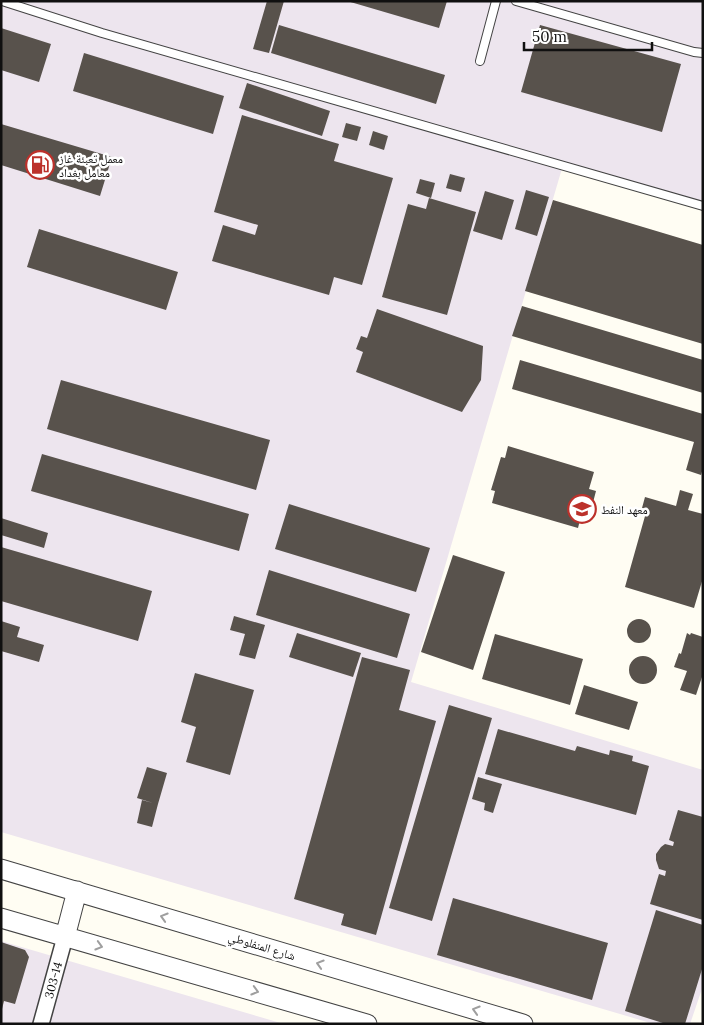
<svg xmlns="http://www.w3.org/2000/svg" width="704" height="1025" font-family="Lora,'Noto Naskh Arabic',serif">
<rect width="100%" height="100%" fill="#fffdf3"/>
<!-- industrial -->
<path fill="#ede5ee" d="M 1,1 L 703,1 L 703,207 L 563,165 L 411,682 L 703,770 L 703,986 L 690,1024 L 654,1024 L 1,832 Z
M 1,941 L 284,1024 L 1,1024 Z"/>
<!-- building -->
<path fill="#58524c" d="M 267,1 L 284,1 L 269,53 L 253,49 Z
M 347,1 L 447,1 L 439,28 Z
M 279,25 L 445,75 L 436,104 L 271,53 Z
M 540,25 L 681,64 L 662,132 L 521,92 Z
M 1,28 L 51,44 L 39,82 L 1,70 Z
M 84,53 L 224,96 L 213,134 L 73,91 Z
M 247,83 L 330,111 L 322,136 L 239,108 Z
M 242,115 L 339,144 L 334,161 L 393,178 L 362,285 L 334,277 L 329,295 L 212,261 L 223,225 L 255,235 L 258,225 L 214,212 Z
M 346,123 L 361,127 L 357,141 L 342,137 Z
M 1,124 L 112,157 L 100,196 L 1,165 Z
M 373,131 L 388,136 L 384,150 L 369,145 Z
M 450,174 L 465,178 L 461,192 L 446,188 Z
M 420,179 L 435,183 L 431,198 L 416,193 Z
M 526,190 L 549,197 L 537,236 L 515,229 Z
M 485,191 L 514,200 L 502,240 L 473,231 Z
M 429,198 L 476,212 L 447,315 L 382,297 L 408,204 L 426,209 Z
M 553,200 L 703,245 L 703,344 L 525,291 Z
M 39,229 L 178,272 L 166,310 L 27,267 Z
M 522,306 L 703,360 L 703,393 L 512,336 Z
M 377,309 L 483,346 L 481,380 L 462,412 L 356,372 L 363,352 L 356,349 L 361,336 L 367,338 Z
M 520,360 L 703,414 L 703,468 L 701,475 L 686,470 L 694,442 L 512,389 Z
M 61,380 L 270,440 L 256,490 L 47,429 Z
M 508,446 L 594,472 L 589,489 L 596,491 L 590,514 L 582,512 L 578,528 L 492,503 L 495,491 L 491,490 L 501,457 L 505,458 Z
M 42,454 L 249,514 L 239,551 L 31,491 Z
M 680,490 L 693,494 L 688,510 L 703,514 L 703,578 L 694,608 L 625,587 L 647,509 L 642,508 L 645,497 L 676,506 Z
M 289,504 L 430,548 L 416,592 L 275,549 Z
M 1,518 L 48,533 L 44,548 L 1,535 Z
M 1,547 L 152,591 L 138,641 L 1,601 Z
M 453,555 L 505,572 L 473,670 L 421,652 Z
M 269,570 L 410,614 L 397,658 L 256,615 Z
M 234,616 L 265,625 L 255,659 L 239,655 L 245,634 L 230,630 Z
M627 631a12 12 0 1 1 24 0a12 12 0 1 1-24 0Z
M 1,621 L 20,627 L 17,637 L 44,645 L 39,662 L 1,651 Z
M 297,633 L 361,653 L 353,677 L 289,657 Z
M 687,633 L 690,635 L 691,633 L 703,637 L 703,674 L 696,695 L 680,690 L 687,671 L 674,667 L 679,653 L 681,654 Z
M 495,634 L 583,659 L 570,705 L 482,679 Z
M629 670a14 14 0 1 1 28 0a14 14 0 1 1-28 0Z
M 362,657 L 410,670 L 399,710 L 436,721 L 376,935 L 341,925 L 344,914 L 294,899 Z
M 195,673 L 254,690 L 230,775 L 186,762 L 196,727 L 181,722 Z
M 584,685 L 638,702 L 629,730 L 575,714 Z
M 449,705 L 492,718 L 432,921 L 389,908 Z
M 498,729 L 575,751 L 577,746 L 609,755 L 610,750 L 633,756 L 632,761 L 649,766 L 636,815 L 485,774 Z
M 147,767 L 167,773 L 158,804 L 152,827 L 137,823 L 142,800 L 153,803 L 137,798 Z
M 478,777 L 502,784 L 493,813 L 484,810 L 485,803 L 472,799 Z
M 678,810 L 703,817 L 703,920 L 650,904 L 659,874 L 665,876 L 666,871 L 659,869 L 656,860 L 656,854 L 661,847 L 665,844 L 673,846 L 674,842 L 669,840 Z
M 453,898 L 608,943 L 592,1000 L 437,955 Z
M 656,910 L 703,925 L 703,966 L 685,1024 L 666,1024 L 625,1011 Z
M 1,942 L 25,950 L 29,957 L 15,1004 L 4,1001 L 2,1009 Z"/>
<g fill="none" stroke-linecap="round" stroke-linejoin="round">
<defs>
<path id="service" d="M 2,1 L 102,33 L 703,206
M 516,1 L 694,52 L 703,53
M 480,61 L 496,1"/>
<path id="minor" d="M 41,1024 L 65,937"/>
<path id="tertiary" d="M 1,869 L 523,1024
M 1,918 L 367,1024
M 65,937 L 77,891"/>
</defs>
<!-- service casing -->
<use href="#service" stroke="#434343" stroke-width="10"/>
<!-- minor casing -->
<use href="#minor" stroke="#434343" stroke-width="18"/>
<!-- tertiary casing -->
<use href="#tertiary" stroke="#434343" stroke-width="21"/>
<!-- service -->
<use href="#service" stroke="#fff" stroke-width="8"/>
<!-- minor -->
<use href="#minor" stroke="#fff" stroke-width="15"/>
<!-- tertiary -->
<use href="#tertiary" stroke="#fff" stroke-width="19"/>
</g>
<!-- one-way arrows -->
<defs><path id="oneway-chevron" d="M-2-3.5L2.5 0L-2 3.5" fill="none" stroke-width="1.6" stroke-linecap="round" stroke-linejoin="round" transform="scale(1.25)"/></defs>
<g stroke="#9f9f9f">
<use href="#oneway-chevron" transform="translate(164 917) rotate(-163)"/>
<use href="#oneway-chevron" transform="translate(99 946) rotate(16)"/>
<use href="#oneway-chevron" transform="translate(320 964) rotate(-163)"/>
<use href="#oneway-chevron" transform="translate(255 991) rotate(16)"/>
<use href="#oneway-chevron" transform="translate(476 1010) rotate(-163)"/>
</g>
<!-- icons -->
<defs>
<symbol id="fuel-ring" viewBox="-11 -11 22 22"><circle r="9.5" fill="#fff" stroke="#bc312b" stroke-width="1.5"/><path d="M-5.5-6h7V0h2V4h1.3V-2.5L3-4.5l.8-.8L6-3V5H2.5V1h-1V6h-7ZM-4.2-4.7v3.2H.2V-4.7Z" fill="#bc312b"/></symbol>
<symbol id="university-ring" viewBox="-11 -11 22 22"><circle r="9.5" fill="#fff" stroke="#bc312b" stroke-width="1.5"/><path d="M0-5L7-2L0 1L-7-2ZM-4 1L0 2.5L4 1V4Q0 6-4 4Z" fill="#bc312b"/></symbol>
</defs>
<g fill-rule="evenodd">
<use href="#fuel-ring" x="24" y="149" width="32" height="32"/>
<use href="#university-ring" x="566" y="493" width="32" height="32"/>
</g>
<g text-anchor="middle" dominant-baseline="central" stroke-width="5" stroke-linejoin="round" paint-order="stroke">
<!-- poi labels -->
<g font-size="12" fill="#101010" stroke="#fff" text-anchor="start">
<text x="59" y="158">معمل تعبئة غاز<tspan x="59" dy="14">معامل بغداد</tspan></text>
<text x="601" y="509">معهد النفط</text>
</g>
<!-- street labels -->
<g font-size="12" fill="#101010" stroke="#fff">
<text transform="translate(262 946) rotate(17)">شارع المنفلوطي</text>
<text transform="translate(53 980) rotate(-75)">303-14</text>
</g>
</g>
<!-- border -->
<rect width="704" height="1025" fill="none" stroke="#101010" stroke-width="5"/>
<!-- scale -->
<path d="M524 42v8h128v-8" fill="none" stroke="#101010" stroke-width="2.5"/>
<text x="532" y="42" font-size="15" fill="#101010" stroke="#ffffff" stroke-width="4" paint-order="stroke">50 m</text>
</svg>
